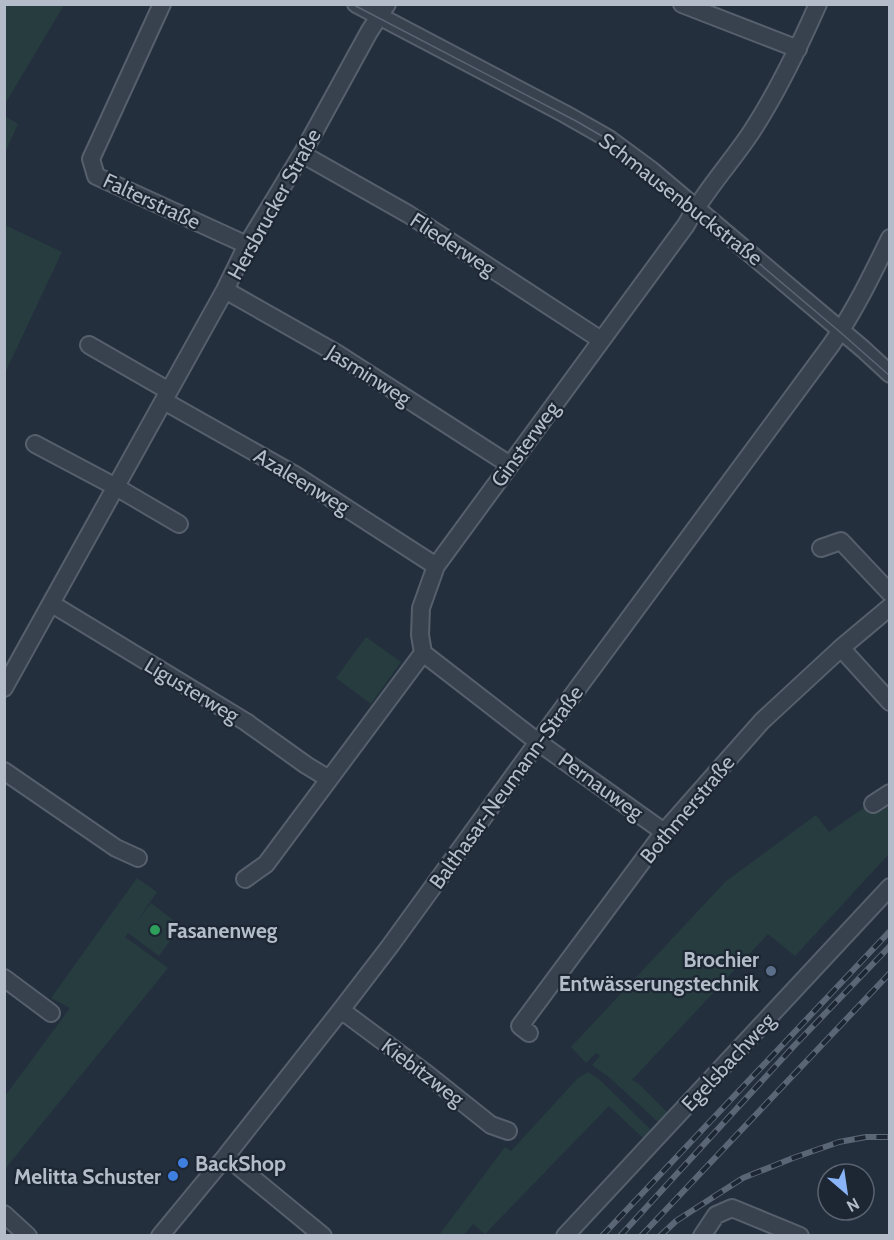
<svg xmlns="http://www.w3.org/2000/svg" width="894" height="1240" font-family="Cabin,sans-serif">
<rect width="100%" height="100%" fill="#242f3e"/>
<!-- green -->
<path fill="#263c3f" d="M 5,4 L 64,5 L 5,104 L 4,5 Z
M 5,116 L 18,124 L 5,153 Z
M 5,225 L 62,252 L 5,373 Z
M 366,637 L 401,662 L 371,704 L 336,678 Z
M 889,797 L 889,854 L 795,956 L 768,934 L 632,1080 L 638,1083 L 668,1113 L 659,1123 L 610,1078 L 592,1065 L 600,1056 L 596,1053 L 586,1063 L 571,1047 L 725,882 L 816,815 L 829,832 L 872,802 Z
M 137,878 L 157,892 L 135,924 L 151,903 L 181,926 L 159,956 L 128,933 L 125,937 L 168,968 L 5,1169 L 5,1096 L 70,1008 L 51,998 Z
M 588,1072 L 600,1080 L 651,1130 L 644,1139 L 609,1106 L 485,1234 L 473,1224 L 464,1235 L 439,1235 L 505,1147 L 511,1151 L 578,1078 Z"/>
<g fill="none" stroke-linecap="round" stroke-linejoin="round">
<defs>
<path id="minor" d="M 162,4 L 91,159 L 96,176 L 247,245
M 356,4 L 565,114 L 609,139 L 651,170 L 863,349 L 890,374
M 682,4 L 798,49
M 302,154 L 408,214 L 601,340
M 225,290 L 336,353 L 510,465
M 89,345 L 169,391
M 164,401 L 295,475 L 436,566
M 35,444 L 116,487 L 179,524
M 821,548 L 841,541 L 890,593
M 52,604 L 246,722 L 306,765 L 329,779
M 841,648 L 890,702
M 423,653 L 538,742 L 664,832
M 4,688 L 225,290 L 247,245 L 302,154 L 369,32 L 387,4
M 4,771 L 116,848 L 138,858
M 873,804 L 890,793
M 245,879 L 266,864 L 423,653 L 420,635 L 421,608 L 436,566 L 686,225 C 705,190 731,163 752,131 C 778,91 799,47 818,4
M 4,978 L 51,1013
M 341,1010 L 427,1074 L 491,1125 L 508,1131
M 529,1033 L 520,1026 L 664,832 L 762,721 L 841,648 L 890,607
M 226,1156 L 323,1236
M 4,1214 L 28,1236
M 160,1236 L 226,1156 L 341,1010 L 390,946 L 538,742 L 831,345 C 854,312 872,275 890,238
M 565,1236 L 890,887
M 702,1236 L 716,1215 L 732,1208 L 800,1236"/>
</defs>
<!-- minor casing -->
<use href="#minor" stroke="#565f6c" stroke-width="20"/>
<!-- minor -->
<use href="#minor" stroke="#38414e" stroke-width="16"/>
<!-- tram -->
<path stroke="#5a6575" stroke-width="1.5" d="M 352,4 L 576,121 L 607,139 L 650,171 L 840,332 L 890,376"/>
<defs>
<path id="rail" d="M 602,1236 L 890,931
M 620,1236 L 793,1047 L 890,946
M 641,1236 L 890,973
M 660,1236 L 676,1221 L 743,1178 L 793,1158 L 839,1142 L 866,1137 L 890,1137"/>
</defs>
<!-- rail casing -->
<use href="#rail" stroke="#5a6575" stroke-width="6"/>
<!-- rail -->
<use href="#rail" stroke="#1d2633" stroke-width="4" stroke-dasharray="11" stroke-linecap="butt"/>
</g>
<!-- markers -->
<circle fill="#2e9e5b" stroke="#1d2633" stroke-width="2" cx="155" cy="930" r="6"/>
<circle fill="#5c6f8a" stroke="#1d2633" stroke-width="2" cx="771" cy="971" r="6"/>
<g fill="#3f7fe0" stroke="#1d2633" stroke-width="2">
<circle cx="183" cy="1163" r="6"/>
<circle cx="173" cy="1176" r="6"/>
</g>
<g text-anchor="middle" dominant-baseline="central" stroke-width="4.5" stroke-linejoin="round" paint-order="stroke">
<!-- street labels -->
<g font-size="21" fill="#b4bcc9" stroke="#1d2633">
<text transform="translate(681 199) rotate(38)">Schmausenbuckstraße</text>
<text transform="translate(152 201) rotate(25)">Falterstraße</text>
<text transform="translate(274 204) rotate(-61)">Hersbrucker Straße</text>
<text transform="translate(453 244) rotate(33)">Fliederweg</text>
<text transform="translate(369 375) rotate(32)">Jasminweg</text>
<text transform="translate(525 444) rotate(-54)">Ginsterweg</text>
<text transform="translate(302 481) rotate(31)">Azaleenweg</text>
<text transform="translate(192 690) rotate(31)">Ligusterweg</text>
<text transform="translate(601 786) rotate(36)">Pernauweg</text>
<text transform="translate(506 787) rotate(-54)">Balthasar-Neumann-Straße</text>
<text transform="translate(687 809) rotate(-50)">Bothmerstraße</text>
<text transform="translate(728 1062) rotate(-47)">Egelsbachweg</text>
<text transform="translate(423 1072) rotate(37)">Kiebitzweg</text>
</g>
<!-- poi labels -->
<g font-size="21" font-weight="bold" fill="#b4bcc9" stroke="#1d2633" text-anchor="start">
<text x="167" y="930">Fasanenweg</text>
<text x="759" y="959" text-anchor="end">Brochier<tspan x="759" dy="24">Entwässerungstechnik</tspan></text>
<text x="195" y="1163">BackShop</text>
<text x="161" y="1176" text-anchor="end">Melitta Schuster</text>
</g>
</g>
<!-- border -->
<rect width="894" height="1240" fill="none" stroke="#b4bcc9" stroke-width="12"/>
<!-- north arrow -->
<g transform="translate(846 1192) rotate(151)"><circle r="28" fill="#1d2633" stroke="#59626f" stroke-width="1.5"/>
<path d="M0-4.5L10 22L0 15L-10 22Z" fill="#8ab4f8"/>
<text y="-9" font-size="16" font-weight="bold" text-anchor="middle" fill="#b4bcc9">N</text>
</g>
</svg>
